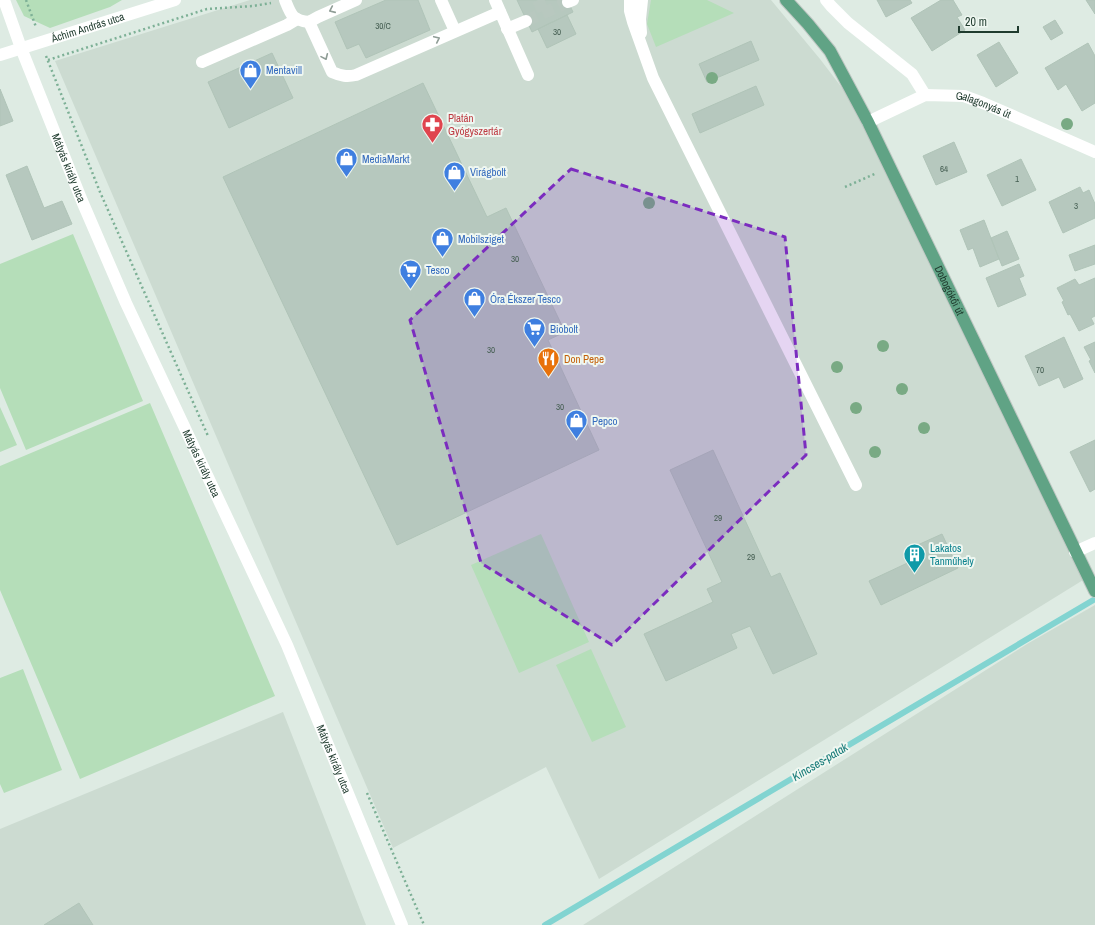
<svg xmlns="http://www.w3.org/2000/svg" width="1095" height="925" font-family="'Archivo Narrow',sans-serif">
<rect width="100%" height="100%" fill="#deebe3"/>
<!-- built -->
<path fill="#ccdbd1" d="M 250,0 L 771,0 L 820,59 L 868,122 L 1088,577 L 599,879 L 546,767 L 393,848 L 55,61 Z
M 1095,605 L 1095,925 L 583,925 L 1027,644 Z
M 283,712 L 366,925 L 0,925 L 0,829 Z"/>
<!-- green -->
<path fill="#b5deb9" d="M 16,0 L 122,0 L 110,7 L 50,28 L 24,16 Z
M 651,0 L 707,0 L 734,13 L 656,47 L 647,24 Z
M 73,234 L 143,401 L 26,450 L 0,388 L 0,264 Z
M 150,403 L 275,696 L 80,779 L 0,590 L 0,466 Z
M 0,407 L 17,445 L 0,452 Z
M 541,534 L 589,642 L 519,673 L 471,565 Z
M 591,649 L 626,727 L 592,742 L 556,665 Z
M 23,669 L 62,770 L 4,793 L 0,784 L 0,678 Z"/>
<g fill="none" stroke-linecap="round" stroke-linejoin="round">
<!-- stream -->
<path stroke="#82d4d1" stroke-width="6" d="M 545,925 L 1095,599"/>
</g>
<!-- building -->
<path fill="#b6c8be" stroke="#b0c4b8" d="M 386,0 L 418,0 L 430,30 L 366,58 L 359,44 L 347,49 L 335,22 Z
M 517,0 L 567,0 L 573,12 L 532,32 Z
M 877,0 L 910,0 L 912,3 L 886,17 Z
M 941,0 L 953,0 L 962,15 L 957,17 L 965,30 L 932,51 L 911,18 Z
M 1086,0 L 1095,0 L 1095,14 Z
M 567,15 L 576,34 L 547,48 L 538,29 Z
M 1055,20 L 1063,33 L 1051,40 L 1043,27 Z
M 751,41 L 759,60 L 707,82 L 699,64 Z
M 999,42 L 1018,73 L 996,87 L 977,55 Z
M 1088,43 L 1095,56 L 1095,103 L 1082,111 L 1066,84 L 1058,90 L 1045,68 Z
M 272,53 L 293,98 L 229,128 L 208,82 Z
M 423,83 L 487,217 L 506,208 L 565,332 L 548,340 L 599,450 L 397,545 L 223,177 Z
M 756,86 L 764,105 L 700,133 L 692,114 Z
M 0,89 L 13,121 L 0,126 Z
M 954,142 L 967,172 L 936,185 L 923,156 Z
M 1021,159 L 1036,190 L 1002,206 L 987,175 Z
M 27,166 L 44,208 L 62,201 L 72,224 L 32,240 L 6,175 Z
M 1080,187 L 1083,193 L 1089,190 L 1095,204 L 1095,218 L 1063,233 L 1049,202 Z
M 984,220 L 999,259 L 980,267 L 973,248 L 968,250 L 960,230 Z
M 1007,231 L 1019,259 L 1002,266 L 991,238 Z
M 1095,245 L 1095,264 L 1075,271 L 1069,255 Z
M 1019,264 L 1024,276 L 1019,278 L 1026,295 L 998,307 L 986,278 Z
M 1095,278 L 1095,316 L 1091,318 L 1094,324 L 1079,331 L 1070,314 L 1068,315 L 1062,302 L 1064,301 L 1057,288 L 1075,279 L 1079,285 Z
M 1064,337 L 1083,379 L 1064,388 L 1059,377 L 1039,386 L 1025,356 Z
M 1095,342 L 1095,373 L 1089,361 L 1091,360 L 1084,347 Z
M 1095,440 L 1095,489 L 1090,492 L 1070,452 Z
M 713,450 L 771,577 L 780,573 L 817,654 L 773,674 L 750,626 L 731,634 L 737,648 L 666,681 L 644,634 L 713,602 L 707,589 L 722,582 L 670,470 Z
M 942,534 L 958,568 L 881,605 L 869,581 L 916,559 L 911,548 Z
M 79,903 L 93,925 L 44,925 Z"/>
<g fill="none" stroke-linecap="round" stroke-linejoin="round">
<!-- minor-tunnel -->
<path stroke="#b8c8bf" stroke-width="12" stroke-dasharray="12 6" stroke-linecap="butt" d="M 538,0 L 544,13
M 526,21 L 568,2"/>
<defs>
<g id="major">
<path id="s4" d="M 786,0 L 808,24 L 830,51 L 868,122 L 1095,591"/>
</g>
</defs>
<!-- major casing -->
<use href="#major" stroke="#c0c8c4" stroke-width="14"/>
<!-- path -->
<path stroke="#7db096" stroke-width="2.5" stroke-dasharray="2 3" stroke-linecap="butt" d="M 26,0 L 36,27
M 46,56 L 100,192 L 208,436
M 48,60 L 207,9 L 253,6 L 271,3
M 845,187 L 877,173
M 367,793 L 424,925"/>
<!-- minor -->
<g stroke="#fff" stroke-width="12">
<path id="s1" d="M 4,0 L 21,48 L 82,201 L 126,303 L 287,645 L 402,925"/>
<path d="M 285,0 C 291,15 292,20 309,22 L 318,17 L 356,0"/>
<path d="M 441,0 L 455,31"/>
<path d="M 495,0 L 528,75"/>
<path d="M 630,0 L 630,11 L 633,22 L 653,78 L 856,485"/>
<path d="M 826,0 L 831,6 L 848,23 L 912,74 L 925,95"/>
<path d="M 568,2 L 573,0"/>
<path d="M 309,22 L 332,72 C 341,76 347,77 356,75 L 500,12"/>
<path d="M 507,29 L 526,21"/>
<path d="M 641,33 L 640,19 L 642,0"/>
<path id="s2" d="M 0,55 L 175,0"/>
<path d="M 202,62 L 287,25 L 297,19"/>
<path id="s3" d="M 868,122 L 925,95 L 964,96 L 983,103 L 1011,115 L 1095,152"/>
<path d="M 1075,552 L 1095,543"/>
</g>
<!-- major -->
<use href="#major" stroke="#60a385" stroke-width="12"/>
</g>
<!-- trees -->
<g fill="#79aa84">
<circle cx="712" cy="78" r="6"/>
<circle cx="1067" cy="124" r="6"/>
<circle cx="649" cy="203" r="6"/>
<circle cx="883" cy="346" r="6"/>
<circle cx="837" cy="367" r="6"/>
<circle cx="902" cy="389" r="6"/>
<circle cx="856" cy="408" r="6"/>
<circle cx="924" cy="428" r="6"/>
<circle cx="875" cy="452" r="6"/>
</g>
<!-- one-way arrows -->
<defs><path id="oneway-chevron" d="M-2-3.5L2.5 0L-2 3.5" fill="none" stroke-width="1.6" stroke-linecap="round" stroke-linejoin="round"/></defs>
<g stroke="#8f9d96">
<use href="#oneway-chevron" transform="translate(332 10) rotate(156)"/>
<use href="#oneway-chevron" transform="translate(437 39) rotate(-25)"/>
<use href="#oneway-chevron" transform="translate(325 57) rotate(66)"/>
</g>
<!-- marked area -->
<path fill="#7b2cbf" fill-opacity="0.2" stroke="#7b2cbf" stroke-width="3" stroke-dasharray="8 5" stroke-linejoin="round" d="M 571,169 L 785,237 L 806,455 L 612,645 L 481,563 L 410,320 Z"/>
<!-- icons -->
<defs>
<symbol id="shop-pin" viewBox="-11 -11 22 30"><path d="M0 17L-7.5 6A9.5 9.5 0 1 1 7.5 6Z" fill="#3f7fe0" stroke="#eff7f1"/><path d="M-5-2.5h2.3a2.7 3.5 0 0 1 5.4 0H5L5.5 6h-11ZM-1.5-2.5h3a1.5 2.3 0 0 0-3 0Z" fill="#fff"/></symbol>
<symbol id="pharmacy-pin" viewBox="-11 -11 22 30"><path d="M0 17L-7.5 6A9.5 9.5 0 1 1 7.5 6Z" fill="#e0444e" stroke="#eff7f1"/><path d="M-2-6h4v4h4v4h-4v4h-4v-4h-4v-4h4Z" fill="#fff"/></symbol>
<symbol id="supermarket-pin" viewBox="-11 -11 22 30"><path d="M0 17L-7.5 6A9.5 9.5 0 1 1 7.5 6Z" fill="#3f7fe0" stroke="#eff7f1"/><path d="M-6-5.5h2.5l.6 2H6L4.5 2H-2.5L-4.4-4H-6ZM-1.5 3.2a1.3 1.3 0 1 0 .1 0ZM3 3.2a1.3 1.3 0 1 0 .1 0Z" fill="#fff"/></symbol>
<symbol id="restaurant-pin" viewBox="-11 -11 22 30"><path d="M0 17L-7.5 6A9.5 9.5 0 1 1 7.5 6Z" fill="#e8710a" stroke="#eff7f1"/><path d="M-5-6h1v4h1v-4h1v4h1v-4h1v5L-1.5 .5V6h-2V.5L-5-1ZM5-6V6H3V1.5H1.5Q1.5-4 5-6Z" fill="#fff"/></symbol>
<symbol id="building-pin" viewBox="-11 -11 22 30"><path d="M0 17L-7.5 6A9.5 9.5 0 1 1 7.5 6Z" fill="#0f9aa8" stroke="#eff7f1"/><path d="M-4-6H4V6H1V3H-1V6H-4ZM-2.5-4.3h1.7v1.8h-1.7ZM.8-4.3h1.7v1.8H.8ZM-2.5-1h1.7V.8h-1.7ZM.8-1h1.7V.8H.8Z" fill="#fff"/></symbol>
</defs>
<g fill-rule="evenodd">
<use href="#shop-pin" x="238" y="58" width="25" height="34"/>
<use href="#pharmacy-pin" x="420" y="112" width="25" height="34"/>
<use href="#shop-pin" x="334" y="146" width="25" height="34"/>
<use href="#shop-pin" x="442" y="160" width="25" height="34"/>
<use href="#shop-pin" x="430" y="226" width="25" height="34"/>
<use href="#supermarket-pin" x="398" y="258" width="25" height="34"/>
<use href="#shop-pin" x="462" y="286" width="25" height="34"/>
<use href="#supermarket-pin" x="522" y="316" width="25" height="34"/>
<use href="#restaurant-pin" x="536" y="346" width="25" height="34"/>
<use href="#shop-pin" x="564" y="408" width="25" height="34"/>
<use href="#building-pin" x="902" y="542" width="25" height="34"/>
</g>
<g text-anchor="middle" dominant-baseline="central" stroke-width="4" stroke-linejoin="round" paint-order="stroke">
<!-- number labels -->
<g font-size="9" fill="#455e52">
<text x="383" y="26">30/C</text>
<text x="557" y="32">30</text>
<text x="944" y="169">64</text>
<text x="1017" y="179">1</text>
<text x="1076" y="206">3</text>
<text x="515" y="259">30</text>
<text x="491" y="350">30</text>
<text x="1040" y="370">70</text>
<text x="560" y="407">30</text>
<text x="718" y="518">29</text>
<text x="751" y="557">29</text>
</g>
<!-- street labels -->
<g font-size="11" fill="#1f3b2e" stroke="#eff7f1">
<text stroke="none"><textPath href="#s2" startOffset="92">Áchim András utca</textPath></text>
<text stroke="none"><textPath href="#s3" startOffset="123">Galagonyás út</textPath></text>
<text stroke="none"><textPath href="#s1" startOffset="180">Mátyás király utca</textPath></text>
<text stroke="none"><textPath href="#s4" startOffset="335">Dobogókői út</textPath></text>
<text stroke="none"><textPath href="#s1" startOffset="504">Mátyás király utca</textPath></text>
<text stroke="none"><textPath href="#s1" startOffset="828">Mátyás király utca</textPath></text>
</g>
<!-- shop labels -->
<g font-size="11" fill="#366cbe" stroke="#eff7f1" text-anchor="start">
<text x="266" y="70">Mentavill</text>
<text x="362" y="159">MediaMarkt</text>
<text x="470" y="172">Virágbolt</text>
<text x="458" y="239">Mobilsziget</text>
<text x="426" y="270">Tesco</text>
<text x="490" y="299">Óra Ékszer Tesco</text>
<text x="550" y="329">Biobolt</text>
<text x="592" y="421">Pepco</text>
</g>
<!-- health labels -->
<g font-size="11" fill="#be3a42" stroke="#eff7f1" text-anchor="start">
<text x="448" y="118">Platán<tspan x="448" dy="13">Gyógyszertár</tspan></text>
</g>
<!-- food labels -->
<g font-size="11" fill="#c56008" stroke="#eff7f1" text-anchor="start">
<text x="564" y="359">Don Pepe</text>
</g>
<!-- culture labels -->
<g font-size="11" fill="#0d838f" stroke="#eff7f1" text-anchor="start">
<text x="930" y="548">Lakatos<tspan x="930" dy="13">Tanműhely</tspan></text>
</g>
<!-- water labels -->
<g font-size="12" font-style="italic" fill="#167a78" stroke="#eff7f1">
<text transform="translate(820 762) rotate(-31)">Kincses-patak</text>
</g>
</g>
<!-- scale -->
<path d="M959 26v6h59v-6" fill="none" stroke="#1f3b2e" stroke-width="2"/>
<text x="965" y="26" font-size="12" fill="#1f3b2e" stroke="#eff7f1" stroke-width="3" paint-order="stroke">20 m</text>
</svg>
